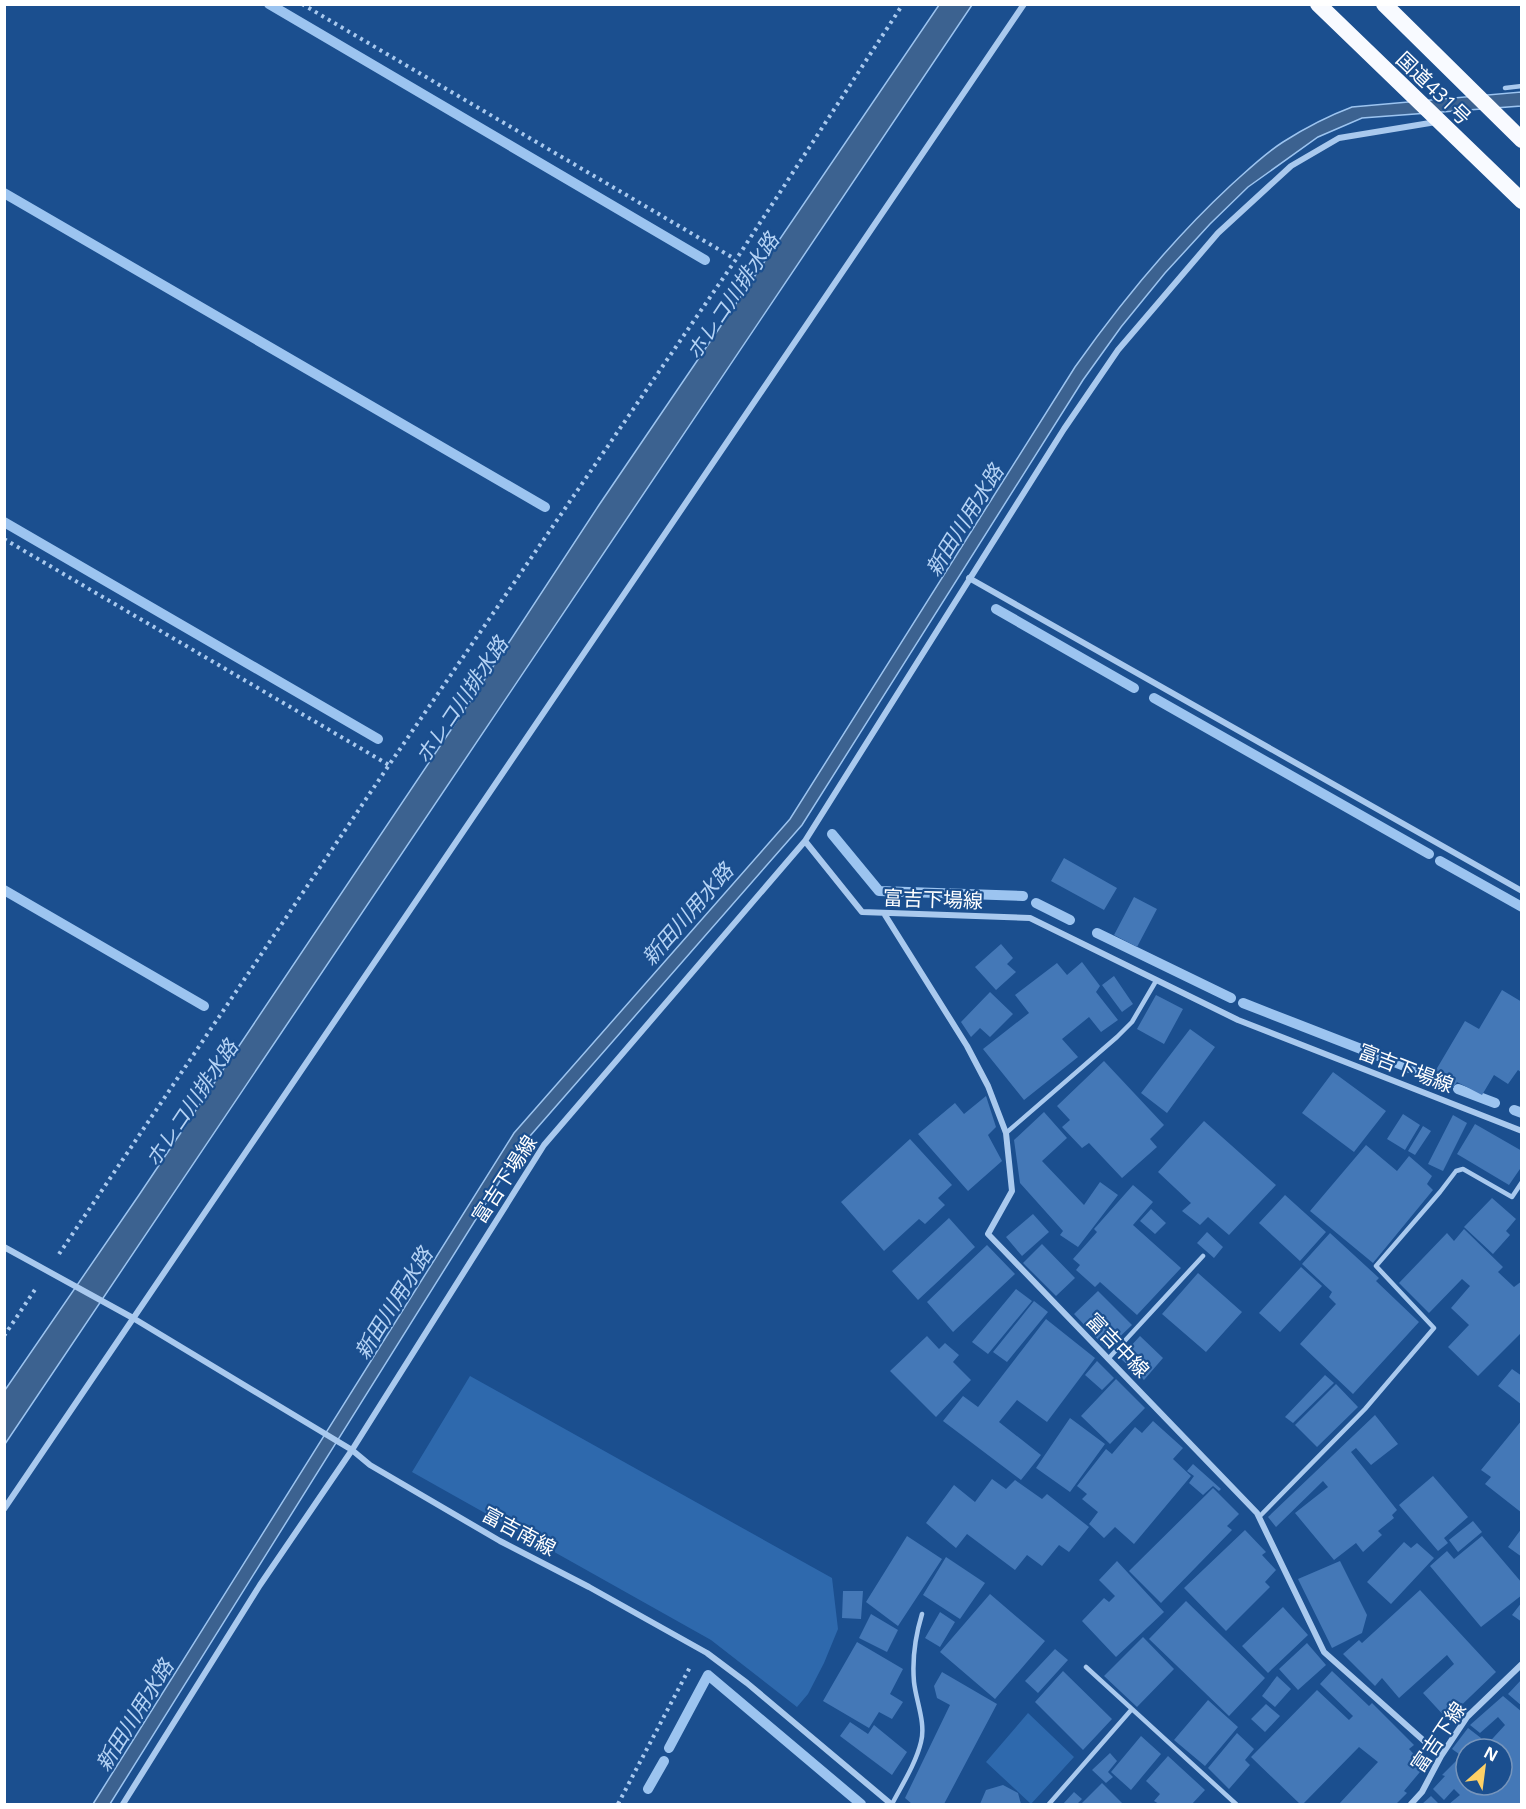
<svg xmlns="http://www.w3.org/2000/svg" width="1526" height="1809" font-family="'Open Sans','Noto Sans JP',sans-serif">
<rect width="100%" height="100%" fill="#1b4f8f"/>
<!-- green -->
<path fill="#2e69ad" d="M 470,1376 L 832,1578 L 838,1629 L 824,1663 L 808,1694 L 797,1707 L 711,1640 L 412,1472 Z
M 1028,1713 L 1074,1757 L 1031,1804 L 986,1762 Z"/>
<!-- water -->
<path fill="#3c6290" stroke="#9cc4f0" stroke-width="1.5" d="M 939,5 L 972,5 L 5,1444 L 5,1390 L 139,1195 L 479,688 L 599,505 Z
M 1521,92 L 1521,106 L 1362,118 L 1318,137 L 1248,187 L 1210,224 L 1165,273 L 1121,327 L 1083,380 L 802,825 L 523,1144 L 110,1804 L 93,1804 L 514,1133 L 790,819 L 1075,367 C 1121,302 1172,240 1230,186 C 1247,171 1264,154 1283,142 C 1305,128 1328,116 1352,107 Z"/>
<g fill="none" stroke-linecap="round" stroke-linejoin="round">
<!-- stream -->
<path stroke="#9cc4f0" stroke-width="10" d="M 269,4 L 705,260
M 4,193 L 545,507
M 4,522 L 378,739
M 996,609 L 1134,688
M 1154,698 L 1429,854
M 832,834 L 879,891 L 1023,896
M 1440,861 L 1522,907
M 4,890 L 204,1006
M 1036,903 L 1070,920
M 1097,933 L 1231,998
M 1243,1003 L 1415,1070
M 1458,1089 L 1495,1103
M 1514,1110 L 1522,1113
M 669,1748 L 708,1675 L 861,1804
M 648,1789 L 664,1761"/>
</g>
<!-- building -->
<path fill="#4478b7" d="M 1064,858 L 1117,888 L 1104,910 L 1051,881 Z
M 1134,897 L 1157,909 L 1137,947 L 1114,935 Z
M 1001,944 L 1013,958 L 1007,964 L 1016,972 L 996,990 L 975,967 Z
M 1082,962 L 1100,986 L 1096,992 L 1118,1020 L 1101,1032 L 1089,1017 L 1062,1039 L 1078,1057 L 1024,1100 L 983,1049 L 1029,1013 L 1015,995 L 1057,963 L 1067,975 Z
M 1114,976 L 1133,1004 L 1122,1012 L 1102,985 Z
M 1502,990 L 1522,1002 L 1522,1073 L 1518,1070 L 1508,1084 L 1494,1075 L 1482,1095 L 1457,1082 L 1453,1088 L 1433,1075 L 1465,1021 L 1479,1029 Z
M 990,992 L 1013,1014 L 990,1037 L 980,1028 L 971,1037 L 961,1022 Z
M 1156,995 L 1183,1009 L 1164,1044 L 1137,1029 Z
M 1190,1029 L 1215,1047 L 1167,1113 L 1141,1093 Z
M 1104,1061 L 1164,1125 L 1150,1139 L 1157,1147 L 1122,1178 L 1089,1143 L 1082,1148 L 1062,1127 L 1070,1120 L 1057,1106 Z
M 1333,1072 L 1386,1111 L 1354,1152 L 1302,1113 Z
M 986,1096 L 996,1127 L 988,1135 L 1002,1161 L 968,1191 L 918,1134 L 955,1103 L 964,1114 Z
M 1044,1112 L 1067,1138 L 1042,1161 L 1084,1205 L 1100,1182 L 1118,1195 L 1078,1247 L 1060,1235 L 1063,1231 L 1020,1183 L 1014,1140 Z
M 1403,1114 L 1420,1125 L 1405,1150 L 1387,1139 Z
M 1453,1115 L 1467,1123 L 1443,1171 L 1428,1164 Z
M 1204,1121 L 1276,1185 L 1229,1235 L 1208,1217 L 1200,1225 L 1182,1211 L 1191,1203 L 1158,1172 Z
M 1475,1124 L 1522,1151 L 1522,1166 L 1509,1185 L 1457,1154 Z
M 1423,1126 L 1431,1131 L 1415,1155 L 1408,1151 Z
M 910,1139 L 952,1185 L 938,1198 L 945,1205 L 925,1224 L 919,1219 L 884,1251 L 841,1202 Z
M 1366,1145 L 1397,1171 L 1409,1156 L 1432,1176 L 1427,1184 L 1433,1190 L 1373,1263 L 1310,1211 Z
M 1133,1185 L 1153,1202 L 1133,1225 L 1181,1268 L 1137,1315 L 1100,1282 L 1095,1287 L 1076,1270 L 1080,1265 L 1073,1259 L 1097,1232 L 1094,1229 Z
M 1285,1195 L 1326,1232 L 1300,1261 L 1259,1223 Z
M 1492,1198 L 1516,1219 L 1506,1231 L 1510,1235 L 1493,1254 L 1464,1227 Z
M 1151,1209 L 1166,1223 L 1155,1234 L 1140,1221 Z
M 1033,1214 L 1049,1232 L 1022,1256 L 1006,1237 Z
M 949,1218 L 975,1247 L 918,1300 L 892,1271 Z
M 1464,1229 L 1503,1267 L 1498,1272 L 1514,1287 L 1522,1281 L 1522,1332 L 1478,1376 L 1448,1347 L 1469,1325 L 1451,1308 L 1470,1286 L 1462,1279 L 1429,1313 L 1399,1283 L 1447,1233 L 1454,1241 Z
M 1207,1232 L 1223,1247 L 1214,1258 L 1197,1243 Z
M 1330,1233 L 1379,1278 L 1376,1281 L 1419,1322 L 1353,1394 L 1300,1344 L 1336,1304 L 1329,1297 L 1332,1292 L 1302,1264 Z
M 1042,1244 L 1075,1278 L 1056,1296 L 1023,1263 Z
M 987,1245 L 1015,1274 L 953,1332 L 927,1302 Z
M 1301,1267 L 1322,1286 L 1280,1332 L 1259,1313 Z
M 1198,1273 L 1242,1312 L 1206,1352 L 1162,1314 Z
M 1016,1289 L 1032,1301 L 988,1354 L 972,1342 Z
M 1098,1291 L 1132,1325 L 1107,1349 L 1074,1314 Z
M 1034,1301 L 1048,1312 L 1007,1362 L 993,1352 Z
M 1046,1319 L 1095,1358 L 1047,1422 L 1017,1400 L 999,1422 L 1041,1455 L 1021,1480 L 943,1421 L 963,1396 L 978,1407 Z
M 927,1336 L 939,1349 L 945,1343 L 959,1355 L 953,1362 L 971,1380 L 936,1417 L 890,1371 Z
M 1140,1336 L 1163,1358 L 1144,1380 L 1120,1358 Z
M 1097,1361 L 1114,1378 L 1102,1390 L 1085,1375 Z
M 1512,1369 L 1522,1376 L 1522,1405 L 1498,1386 Z
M 1325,1375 L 1334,1383 L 1293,1423 L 1285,1417 Z
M 1116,1379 L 1145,1408 L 1110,1444 L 1081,1416 Z
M 1336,1384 L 1358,1407 L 1317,1447 L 1295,1425 Z
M 1375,1415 L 1398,1444 L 1371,1465 L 1356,1448 L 1351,1452 L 1397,1510 L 1392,1515 L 1394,1518 L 1378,1531 L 1382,1535 L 1363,1552 L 1356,1543 L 1334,1560 L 1295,1513 L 1328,1487 L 1323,1481 L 1276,1527 L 1268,1517 Z
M 1070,1418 L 1105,1444 L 1070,1492 L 1036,1468 Z
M 1522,1420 L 1522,1513 L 1485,1484 L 1491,1477 L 1481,1470 Z
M 1153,1421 L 1183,1448 L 1173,1459 L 1191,1476 L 1134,1544 L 1115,1527 L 1104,1538 L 1089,1524 L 1098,1512 L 1082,1499 L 1087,1494 L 1077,1486 L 1106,1449 L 1112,1454 L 1135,1427 L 1142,1433 Z
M 1193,1464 L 1221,1489 L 1219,1491 L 1213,1486 L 1203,1495 L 1189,1483 L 1194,1476 L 1187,1471 Z
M 1433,1476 L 1468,1517 L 1444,1538 L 1448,1543 L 1438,1551 L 1399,1505 Z
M 992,1479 L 1006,1489 L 1015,1480 L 1042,1499 L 1047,1494 L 1089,1527 L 1069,1552 L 1059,1545 L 1042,1566 L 1027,1555 L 1015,1570 L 967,1534 L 956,1548 L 926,1523 L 954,1485 L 975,1502 Z
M 1213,1488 L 1239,1514 L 1227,1526 L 1232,1530 L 1161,1603 L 1129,1571 Z
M 1473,1521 L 1482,1532 L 1458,1552 L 1449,1540 Z
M 1522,1528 L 1522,1557 L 1508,1547 Z
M 1245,1530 L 1266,1552 L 1262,1555 L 1276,1570 L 1265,1582 L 1270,1587 L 1226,1631 L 1184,1588 Z
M 907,1536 L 942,1559 L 898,1626 L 866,1602 Z
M 1482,1536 L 1522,1583 L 1522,1595 L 1481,1627 L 1430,1566 L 1447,1551 L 1454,1559 Z
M 1404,1542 L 1411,1548 L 1417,1543 L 1434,1558 L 1391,1604 L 1367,1582 Z
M 946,1557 L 985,1583 L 960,1619 L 923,1595 Z
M 1117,1561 L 1164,1612 L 1116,1657 L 1082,1621 L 1104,1598 L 1109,1602 L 1115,1596 L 1099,1580 Z
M 1340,1561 L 1367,1615 L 1362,1633 L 1332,1648 L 1298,1579 Z
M 1420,1590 L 1496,1672 L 1447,1719 L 1423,1693 L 1454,1664 L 1447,1655 L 1399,1698 L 1382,1678 L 1375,1686 L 1343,1654 L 1359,1640 L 1362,1643 Z
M 843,1591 L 863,1591 L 861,1619 L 842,1618 Z
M 990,1594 L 1045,1641 L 995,1699 L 940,1652 Z
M 1186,1601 L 1265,1678 L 1229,1716 L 1149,1639 Z
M 1522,1602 L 1522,1622 L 1512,1615 Z
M 1283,1607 L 1308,1635 L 1268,1673 L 1242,1646 Z
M 940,1612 L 955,1622 L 940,1647 L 925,1638 Z
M 871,1614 L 898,1630 L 887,1652 L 859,1638 Z
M 1143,1637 L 1174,1669 L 1137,1707 L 1104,1676 Z
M 857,1642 L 903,1669 L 890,1694 L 903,1702 L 892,1719 L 879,1712 L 869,1728 L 823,1701 Z
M 1307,1643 L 1326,1665 L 1298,1690 L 1279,1669 Z
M 1055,1649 L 1068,1660 L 1038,1693 L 1025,1681 Z
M 1063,1671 L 1112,1719 L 1083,1750 L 1035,1702 Z
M 1332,1671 L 1369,1706 L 1372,1703 L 1414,1745 L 1409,1749 L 1425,1766 L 1404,1791 L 1407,1793 L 1396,1804 L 1339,1804 L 1378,1762 L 1359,1747 L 1303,1804 L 1300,1804 L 1251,1757 L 1317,1690 L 1349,1720 L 1353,1716 L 1320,1684 Z
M 942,1672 L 997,1704 L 944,1804 L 912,1804 L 905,1798 L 950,1705 L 937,1698 L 934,1686 Z
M 1277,1676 L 1291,1689 L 1275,1707 L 1262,1696 Z
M 1522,1679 L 1522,1706 L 1508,1694 Z
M 1503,1696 L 1522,1712 L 1522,1804 L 1449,1804 L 1460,1795 L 1454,1789 L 1444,1800 L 1433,1789 L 1445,1776 L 1442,1775 L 1456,1761 L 1466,1769 L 1466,1785 L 1502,1785 L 1502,1749 L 1483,1749 L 1505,1725 L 1498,1717 L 1480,1733 L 1470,1725 Z
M 1208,1700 L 1238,1727 L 1205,1766 L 1174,1740 Z
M 1266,1704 L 1280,1716 L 1265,1732 L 1251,1719 Z
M 850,1722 L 868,1734 L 874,1725 L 907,1752 L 892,1775 L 840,1736 Z
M 1468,1728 L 1481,1738 L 1473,1749 L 1466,1749 L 1466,1759 L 1452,1749 Z
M 1237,1733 L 1254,1749 L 1245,1760 L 1250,1765 L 1229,1789 L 1208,1768 Z
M 1141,1736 L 1161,1754 L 1131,1790 L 1111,1772 Z
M 1110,1753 L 1117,1761 L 1108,1772 L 1113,1777 L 1106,1783 L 1092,1770 Z
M 1168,1756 L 1205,1790 L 1192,1804 L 1159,1804 L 1154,1801 L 1160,1794 L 1146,1781 Z
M 1102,1783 L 1123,1804 L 1081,1804 Z
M 1003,1785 L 1018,1793 L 1021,1804 L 980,1804 L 986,1790 Z
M 1074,1792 L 1082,1799 L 1077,1804 L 1063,1804 Z
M 1431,1796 L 1439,1804 L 1422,1804 Z"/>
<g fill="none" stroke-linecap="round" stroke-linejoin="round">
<!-- path -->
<path stroke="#a9c9ee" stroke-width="4" stroke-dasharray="3 4.5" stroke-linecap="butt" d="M 302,4 L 735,259
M 4,539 L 389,765
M 59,1254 L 389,765 L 739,255 L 903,4
M 4,1336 L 36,1288
M 618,1804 L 690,1667"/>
<!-- service -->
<path stroke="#a9c9ee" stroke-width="4.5" d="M 1505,88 L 1522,86
M 1006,1133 L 1117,1037 L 1132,1022 L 1156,981
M 1108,1359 L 1203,1256
M 1259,1517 L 1365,1409 L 1434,1328 L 1376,1266 L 1440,1192 L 1456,1171 L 1463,1169 L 1512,1197 L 1522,1182
M 1086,1667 L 1236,1804
M 892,1804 C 902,1785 916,1763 921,1742 C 926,1723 916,1701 914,1682 C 912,1659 915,1637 922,1614
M 1049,1804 L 1132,1709"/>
<!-- minor -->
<path stroke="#a9c9ee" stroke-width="6" d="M 969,578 L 1522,891
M 805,841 L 1064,429 L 1118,350 L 1218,233 L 1291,166 L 1339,138 L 1436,122
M 885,915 L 967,1046 L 988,1086 L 1006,1133 L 1012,1191 L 988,1234 L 1257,1513 L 1324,1652 L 1441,1756
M 4,1247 L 133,1318 L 352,1450 L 370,1465 L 500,1541 L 589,1587 L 707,1653 L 747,1683 L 891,1804
M 4,1509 L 1024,4
M 123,1804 L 260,1585 L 352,1450 L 544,1145 L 805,841 L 862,912 L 1030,918 L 1238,1020 L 1522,1131
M 1411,1804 L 1422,1792 L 1441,1756 L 1467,1717 L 1522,1664"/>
<!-- trunk -->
<path stroke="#f8faff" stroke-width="16" d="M 1318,4 L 1522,201
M 1384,4 L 1522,140"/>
</g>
<g text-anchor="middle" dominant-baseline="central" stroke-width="4.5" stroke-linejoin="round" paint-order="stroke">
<!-- street labels -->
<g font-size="20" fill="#fff" stroke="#1b4f8f">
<text transform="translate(1434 88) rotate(44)">国道431号</text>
<text transform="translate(933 899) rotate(2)">富吉下場線</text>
<text transform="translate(1406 1068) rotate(21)">富吉下場線</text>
<text transform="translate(504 1179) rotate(-57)">富吉下場線</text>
<text transform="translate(1118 1345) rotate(46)">富吉中線</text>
<text transform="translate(519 1531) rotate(28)">富吉南線</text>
<text transform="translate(1438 1737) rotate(-56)">富吉下線</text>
</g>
<!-- water labels -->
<g font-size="21" font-style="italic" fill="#b5d3f5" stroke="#1b4f8f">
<text transform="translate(732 296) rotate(-56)">ホレコ川排水路</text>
<text transform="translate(964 520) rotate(-58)">新田川用水路</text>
<text transform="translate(461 700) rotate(-56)">ホレコ川排水路</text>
<text transform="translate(687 914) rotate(-49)">新田川用水路</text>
<text transform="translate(191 1103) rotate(-56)">ホレコ川排水路</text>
<text transform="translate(393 1303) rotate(-58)">新田川用水路</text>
<text transform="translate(134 1715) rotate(-58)">新田川用水路</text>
</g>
</g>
<!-- border -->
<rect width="1526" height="1809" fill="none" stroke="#ffffff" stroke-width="12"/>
<!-- north arrow -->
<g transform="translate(1484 1767) rotate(28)"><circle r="28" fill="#1b4f8f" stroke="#7695bc" stroke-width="1.5"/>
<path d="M0-4.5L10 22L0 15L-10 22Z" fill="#ffd166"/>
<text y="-9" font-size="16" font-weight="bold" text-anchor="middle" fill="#ffffff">N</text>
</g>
</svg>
